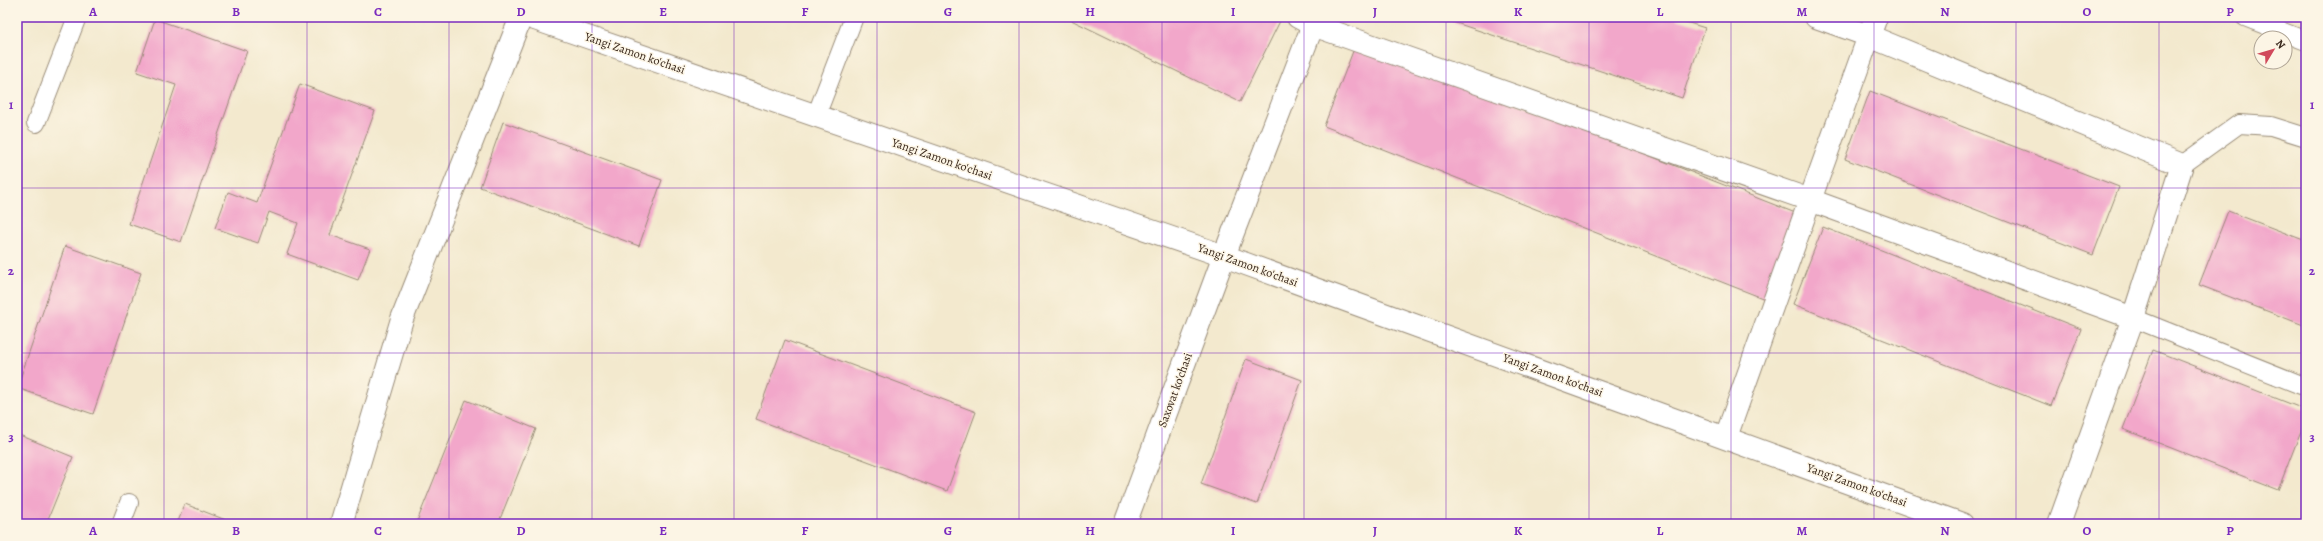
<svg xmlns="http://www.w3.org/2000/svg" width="2323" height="541" font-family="Alegreya,serif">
<rect width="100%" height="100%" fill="#fcf5e5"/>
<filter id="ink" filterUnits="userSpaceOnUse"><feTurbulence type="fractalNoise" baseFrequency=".025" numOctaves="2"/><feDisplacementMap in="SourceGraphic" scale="8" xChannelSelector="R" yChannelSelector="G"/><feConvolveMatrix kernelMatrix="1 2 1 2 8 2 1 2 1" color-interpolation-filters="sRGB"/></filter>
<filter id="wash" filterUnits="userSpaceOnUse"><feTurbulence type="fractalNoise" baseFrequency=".012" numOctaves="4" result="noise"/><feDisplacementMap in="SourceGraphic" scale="16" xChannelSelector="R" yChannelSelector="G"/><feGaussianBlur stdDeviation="0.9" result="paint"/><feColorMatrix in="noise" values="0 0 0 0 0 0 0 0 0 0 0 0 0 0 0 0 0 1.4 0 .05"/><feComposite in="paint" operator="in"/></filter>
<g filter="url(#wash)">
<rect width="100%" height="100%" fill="#f3e9ce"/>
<g id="blocks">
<!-- building -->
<path fill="#f2a7ca" d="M 1065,17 L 1272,17 L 1280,21 L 1240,102 Z
M 1438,17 L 1670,17 L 1705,28 L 1682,98 Z
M 155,19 L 247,51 L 181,242 L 129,224 L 176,85 L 137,72 Z
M 1357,41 L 1798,214 L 1765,299 L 1324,126 Z
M 300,84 L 375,111 L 330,235 L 370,249 L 358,280 L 287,254 L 298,223 L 269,212 L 258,243 L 215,228 L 228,192 L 257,203 Z
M 1870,91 L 2119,187 L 2093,255 L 1845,159 Z
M 503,122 L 662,180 L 639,246 L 480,187 Z
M 2228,211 L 2306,241 L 2306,326 L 2199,285 Z
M 1823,227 L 2081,329 L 2051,406 L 1793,304 Z
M 65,246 L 141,273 L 93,414 L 17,388 Z
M 785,340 L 976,412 L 947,491 L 756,419 Z
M 2153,350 L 2306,410 L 2306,418 L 2278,490 L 2123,429 Z
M 1246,359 L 1302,380 L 1257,504 L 1201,484 Z
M 466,400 L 536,429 L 498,524 L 416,524 Z
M 17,434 L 73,457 L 46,524 L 17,524 Z
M 185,504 L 236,524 L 177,524 Z"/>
</g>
</g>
<g filter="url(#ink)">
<use href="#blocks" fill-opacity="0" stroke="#978a76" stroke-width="1"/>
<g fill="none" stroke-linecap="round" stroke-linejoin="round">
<defs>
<path id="lane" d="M 2245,17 L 2306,41
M 816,116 L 854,17
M 36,123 L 77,17
M 2182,165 L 2239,124 L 2271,126 L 2306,137
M 2133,318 L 2306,387
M 121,524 L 129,503"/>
<path id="street" d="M 1298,17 L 1313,25 L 1810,200 L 1869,36 L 1816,17
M 1726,437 L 1810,200 L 2133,318 L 2182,165 L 1869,36 L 1876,17
M 341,524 L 402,319 L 521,17
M 1125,524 L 1224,256 L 1316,17
M 2059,524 L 2133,318"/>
<path id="secondary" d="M 529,17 L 1224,256 L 1962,524"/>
</defs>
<!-- lane casing -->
<use href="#lane" stroke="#978a76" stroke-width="20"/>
<!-- street casing -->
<use href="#street" stroke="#978a76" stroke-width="24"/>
<!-- secondary casing -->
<use href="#secondary" stroke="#978a76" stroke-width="24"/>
<!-- lane -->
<use href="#lane" stroke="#fff" stroke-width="18"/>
<!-- street -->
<use href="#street" stroke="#fff" stroke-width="22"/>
<!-- secondary -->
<use href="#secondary" stroke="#fff" stroke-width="22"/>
</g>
</g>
<!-- grid -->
<path fill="none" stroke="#7b2cbf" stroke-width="1" stroke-opacity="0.55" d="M 164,17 L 164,524M 307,17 L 307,524M 449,17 L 449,524M 592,17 L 592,524M 734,17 L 734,524M 877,17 L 877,524M 1019,17 L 1019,524M 1162,17 L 1162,524M 1304,17 L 1304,524M 1446,17 L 1446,524M 1589,17 L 1589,524M 1731,17 L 1731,524M 1874,17 L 1874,524M 2016,17 L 2016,524M 2159,17 L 2159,524M 17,188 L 2306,188M 17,353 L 2306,353"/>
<g text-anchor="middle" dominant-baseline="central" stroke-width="3" stroke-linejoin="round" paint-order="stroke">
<!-- street labels -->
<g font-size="12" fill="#3b2a1e" stroke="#fcf5e5">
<text transform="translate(635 53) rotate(19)">Yangi Zamon ko'chasi</text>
<text transform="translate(942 159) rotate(19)">Yangi Zamon ko'chasi</text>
<text transform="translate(1248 265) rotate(20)">Yangi Zamon ko'chasi</text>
<text transform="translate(1553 375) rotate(20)">Yangi Zamon ko'chasi</text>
<text transform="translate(1175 390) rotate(-70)">Saxovat ko'chasi</text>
<text transform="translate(1857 485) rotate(20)">Yangi Zamon ko'chasi</text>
</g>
</g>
<!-- margin -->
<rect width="2323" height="541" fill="none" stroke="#fcf5e5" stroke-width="44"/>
<!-- north arrow -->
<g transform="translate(2273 50) rotate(52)"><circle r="19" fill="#fcf5e5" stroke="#afa495"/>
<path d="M0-3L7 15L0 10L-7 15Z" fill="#d1495b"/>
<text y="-6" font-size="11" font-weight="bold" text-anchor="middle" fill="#3b2a1e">N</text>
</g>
<rect x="22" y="22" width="2279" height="497" fill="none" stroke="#7b2cbf" stroke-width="1.5"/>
<g font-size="13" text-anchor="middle" font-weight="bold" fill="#7b2cbf">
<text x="93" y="16">A</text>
<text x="236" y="16">B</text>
<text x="378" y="16">C</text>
<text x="521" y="16">D</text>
<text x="663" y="16">E</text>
<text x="805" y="16">F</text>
<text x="948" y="16">G</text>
<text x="1090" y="16">H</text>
<text x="1233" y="16">I</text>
<text x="1375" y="16">J</text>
<text x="1518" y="16">K</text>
<text x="1660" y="16">L</text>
<text x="1802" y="16">M</text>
<text x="1945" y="16">N</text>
<text x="2087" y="16">O</text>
<text x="2230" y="16">P</text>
<text x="11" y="109">1</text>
<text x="2312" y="109">1</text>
<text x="11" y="275">2</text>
<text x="2312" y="275">2</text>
<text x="11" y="441">3</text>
<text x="2312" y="441">3</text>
<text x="93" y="535">A</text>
<text x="236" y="535">B</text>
<text x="378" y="535">C</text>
<text x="521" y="535">D</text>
<text x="663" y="535">E</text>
<text x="805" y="535">F</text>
<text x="948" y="535">G</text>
<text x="1090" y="535">H</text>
<text x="1233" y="535">I</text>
<text x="1375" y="535">J</text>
<text x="1518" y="535">K</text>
<text x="1660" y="535">L</text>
<text x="1802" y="535">M</text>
<text x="1945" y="535">N</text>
<text x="2087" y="535">O</text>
<text x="2230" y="535">P</text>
</g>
</svg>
